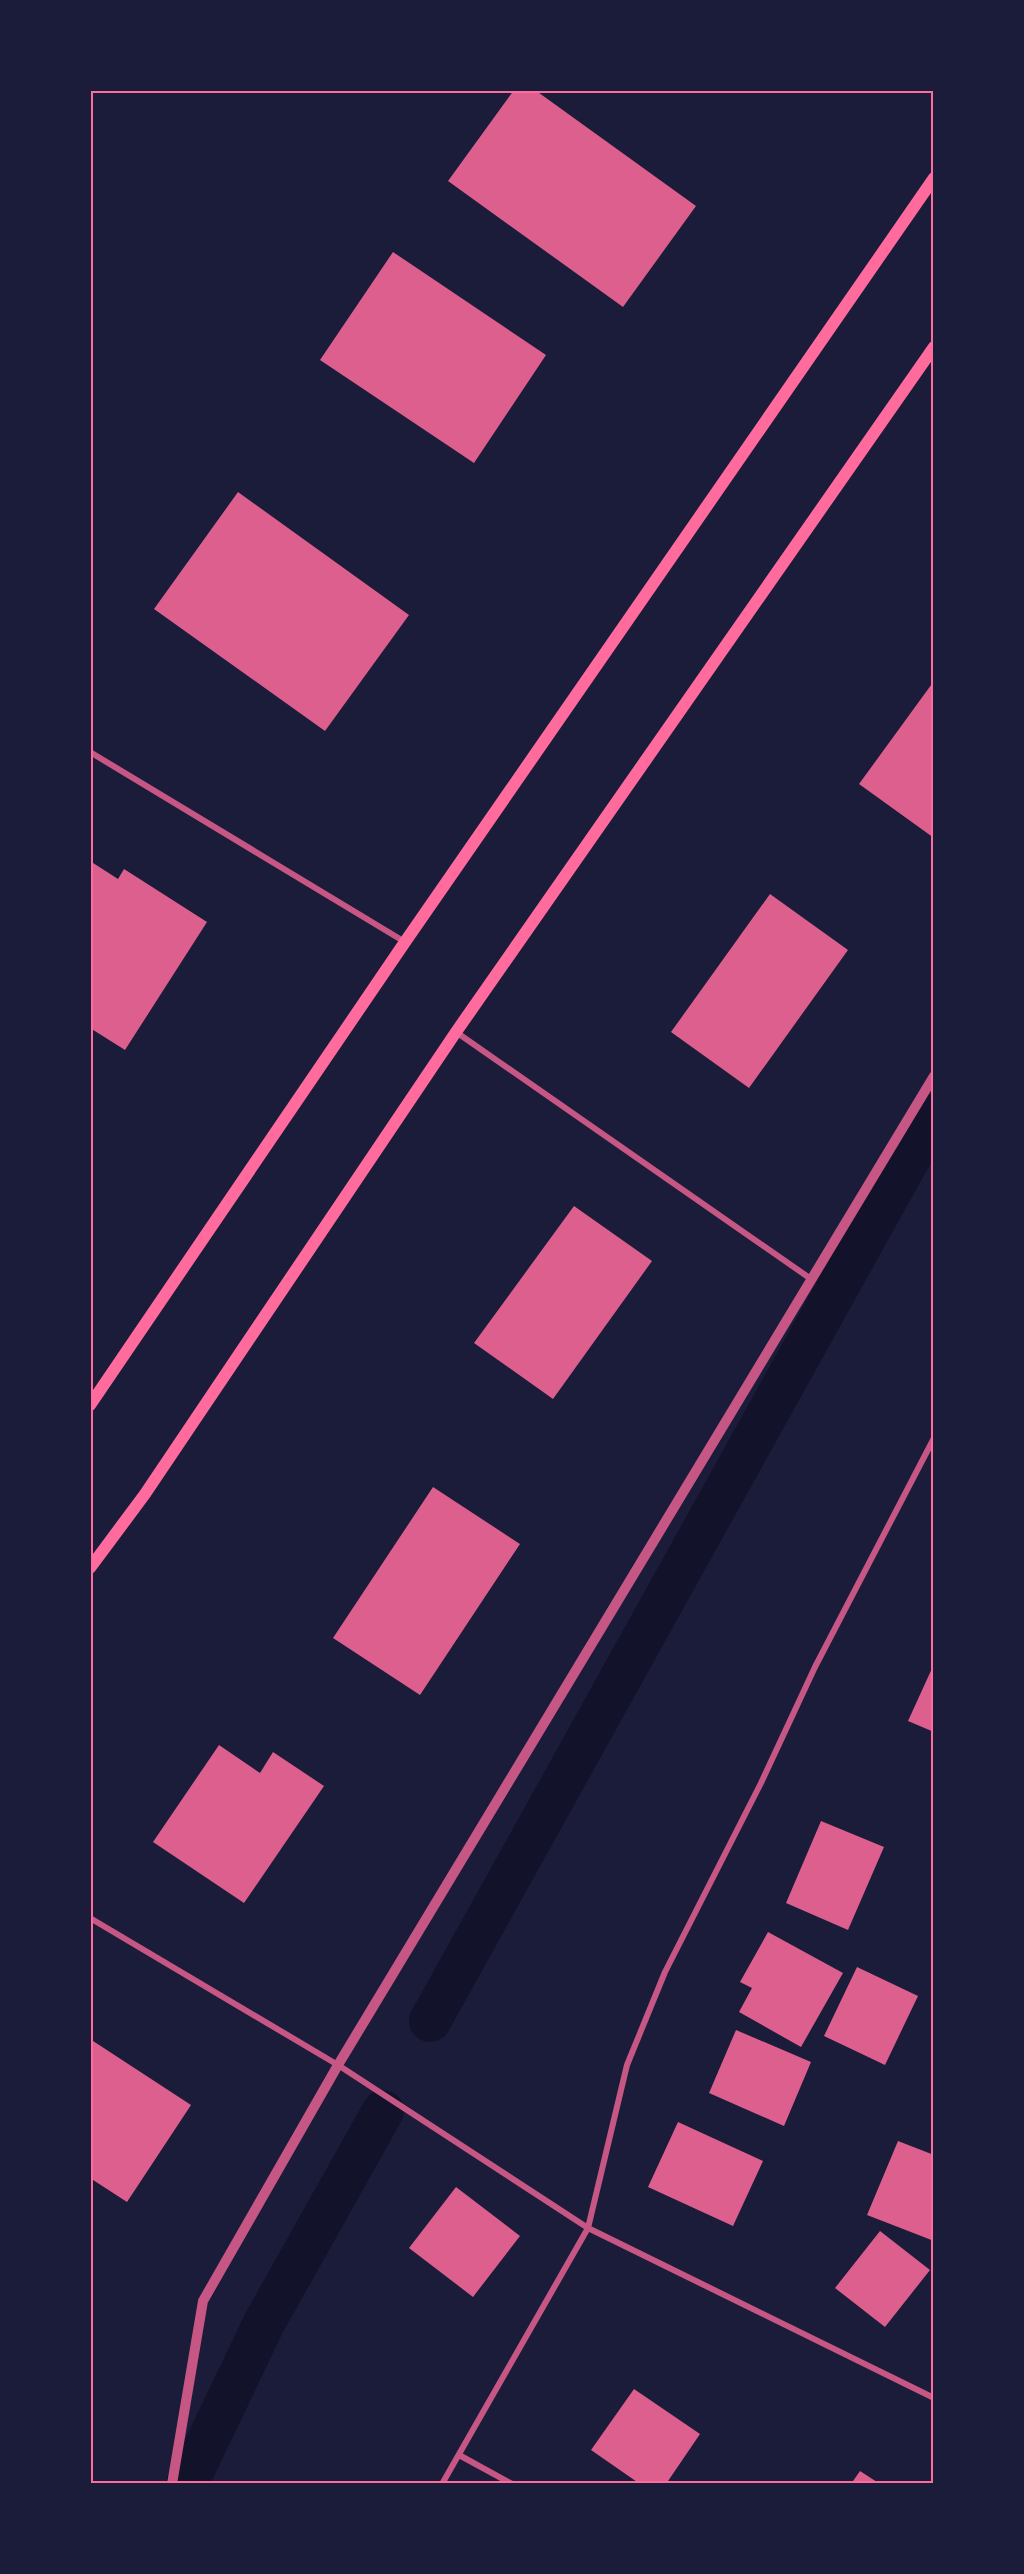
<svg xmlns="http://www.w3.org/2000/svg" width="1024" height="2574" font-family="'IBM Plex Sans',sans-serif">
<rect width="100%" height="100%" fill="#1b1b3a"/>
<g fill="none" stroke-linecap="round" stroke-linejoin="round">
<!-- canal -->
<path stroke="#12122b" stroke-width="42" d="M 430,2021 L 934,1114
M 187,2484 L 264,2323 L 383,2111"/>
</g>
<!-- building -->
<path fill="#dd5f8e" d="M 514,90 L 535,90 L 696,206 L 623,307 L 448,181 Z
M 393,252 L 546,355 L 474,463 L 320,360 Z
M 238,492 L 409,615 L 325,731 L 154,609 Z
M 934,681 L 934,838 L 859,784 Z
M 90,861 L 118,879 L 124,869 L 207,922 L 125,1050 L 90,1028 Z
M 770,894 L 848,950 L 749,1088 L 671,1032 Z
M 574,1206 L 652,1261 L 553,1399 L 474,1343 Z
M 433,1487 L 520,1544 L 420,1695 L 333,1638 Z
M 934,1664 L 934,1732 L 908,1721 Z
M 219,1745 L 260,1773 L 273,1752 L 324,1786 L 244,1903 L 153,1842 Z
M 821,1821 L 884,1847 L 848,1930 L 786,1903 Z
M 768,1932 L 843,1973 L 801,2047 L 739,2012 L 752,1988 L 740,1982 Z
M 857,1967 L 918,1996 L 885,2065 L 824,2036 Z
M 736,2030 L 811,2062 L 784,2126 L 709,2093 Z
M 90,2039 L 191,2105 L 127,2202 L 90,2178 Z
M 678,2122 L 763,2161 L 733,2226 L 648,2187 Z
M 898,2141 L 934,2155 L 934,2241 L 867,2215 Z
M 456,2187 L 520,2236 L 473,2297 L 409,2248 Z
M 880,2231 L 930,2270 L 885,2327 L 835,2288 Z
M 634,2389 L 700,2434 L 666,2484 L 640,2484 L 591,2450 Z
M 860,2471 L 880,2484 L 851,2484 Z"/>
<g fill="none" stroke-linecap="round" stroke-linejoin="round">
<!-- minor -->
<path stroke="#c65784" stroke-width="6" d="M 90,752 L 405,942
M 456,1032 L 811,1279
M 90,1918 L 338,2065 L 588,2228 L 934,2398
M 459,2455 L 512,2484
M 442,2484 L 588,2228 L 627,2065 L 665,1972 L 761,1783 L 815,1667 L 934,1438"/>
<!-- tertiary -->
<path stroke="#c65784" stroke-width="10" d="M 172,2484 L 203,2301 L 338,2065 L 934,1076"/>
<!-- secondary -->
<path stroke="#ff6b9d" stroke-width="12" d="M 90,1405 L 405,942 L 934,178
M 90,1568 L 145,1494 L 456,1032 L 934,347"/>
</g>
<!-- border -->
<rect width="1024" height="2574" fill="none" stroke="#1b1b3a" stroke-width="183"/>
<rect x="92" y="92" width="840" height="2390" fill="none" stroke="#ff6b9d" stroke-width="2"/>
</svg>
